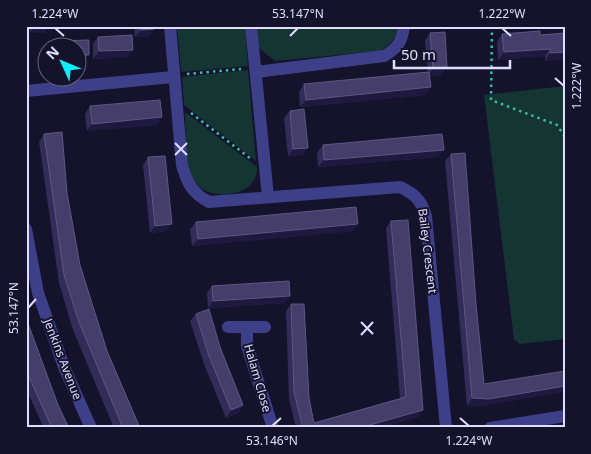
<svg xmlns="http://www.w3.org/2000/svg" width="591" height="454" font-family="'Noto Sans',sans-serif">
<rect width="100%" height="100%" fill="#15122c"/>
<!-- green -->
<path fill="#153533" d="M 177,26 L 245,26 L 248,66 L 181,72 Z
M 257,26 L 397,26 C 398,40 390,44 380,51 L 275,61 L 259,48 Z
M 248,70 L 256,161 L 184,105 L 182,77 Z
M 565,86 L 565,339 L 520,344 L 514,339 L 484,95 Z
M 185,112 L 257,167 C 259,198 206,203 193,180 C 185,165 186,129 185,112 Z"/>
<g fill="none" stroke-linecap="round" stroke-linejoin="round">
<!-- path -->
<path stroke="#34bcad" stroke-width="2.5" stroke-dasharray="2.5 4" stroke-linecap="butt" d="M 492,26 L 491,100 L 557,125 L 565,137
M 187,74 L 241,69
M 191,113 L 251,159"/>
<!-- street -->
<path stroke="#3e3f89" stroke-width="12" d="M 170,26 L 182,165 C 187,183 192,193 209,202 L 400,187 C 415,194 421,200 426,216 L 446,428
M 251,26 L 268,197
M 256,72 L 384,56 C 398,48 402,42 404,26
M 26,91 L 173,77
M 26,229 L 38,293 L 64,367 L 91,428
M 228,327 L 265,327
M 247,327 L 247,346 L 273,428
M 490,428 L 565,416"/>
</g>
<!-- wall -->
<path fill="#332b58" d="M 30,26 L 49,26 L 44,33 L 30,33 Z
M 134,26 L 154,26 L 149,36 L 135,37 Z
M 430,33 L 442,75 L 429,76 L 426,95 L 300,107 L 299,92 L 304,84 L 428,72 L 425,41 Z
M 565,33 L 565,59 L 545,61 L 545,56 L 498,60 L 497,42 L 502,34 L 540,35 Z
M 98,37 L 128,57 L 93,59 L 93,44 Z
M 56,41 L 56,48 L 52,48 Z
M 90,106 L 162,117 L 156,125 L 87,131 L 85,114 Z
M 290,111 L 303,155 L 288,156 L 284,118 Z
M 44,134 L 67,193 L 80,265 L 107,351 L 140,428 L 114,428 L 73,330 L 59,283 L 39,142 Z
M 323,145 L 439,157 L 318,167 L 317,153 Z
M 451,154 L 476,304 L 484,406 L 467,406 L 445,161 Z
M 148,157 L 167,231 L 150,233 L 143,165 Z
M 391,221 L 423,410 L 418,417 L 380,428 L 296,428 L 289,399 L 286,311 L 291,304 L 314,423 L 400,399 L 386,228 Z
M 196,222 L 353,231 L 192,246 L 190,229 Z
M 212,286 L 290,296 L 285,303 L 208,308 L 207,293 Z
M 196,314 L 220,347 L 243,405 L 238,413 L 226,418 L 204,364 L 190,321 Z
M 26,318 L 58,405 L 69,428 L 44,428 L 26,389 Z"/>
<!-- shaded-wall -->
<path fill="#1f193f" d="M 35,26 L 49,26 L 44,33 L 30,33 Z
M 154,29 L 149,36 L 135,37 L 140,30 Z
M 550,49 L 545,56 L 498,60 L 504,52 Z
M 133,50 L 128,57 L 93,59 L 99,51 Z
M 565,52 L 565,59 L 545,61 L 550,53 Z
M 78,55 L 89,55 L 84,62 L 78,62 Z
M 447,67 L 442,75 L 428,76 L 433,68 Z
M 431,87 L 426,95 L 300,107 L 306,100 Z
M 162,117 L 156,125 L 87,131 L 92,124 Z
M 308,148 L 303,155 L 288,156 L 293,149 Z
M 444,150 L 439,157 L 318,167 L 324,160 Z
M 172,224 L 167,231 L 150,233 L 155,226 Z
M 358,224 L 353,231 L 192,246 L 198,239 Z
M 290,296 L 285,303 L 208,308 L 213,301 Z
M 565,386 L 565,392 L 484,406 L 467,406 L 472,398 Z
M 243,405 L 238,413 L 226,418 L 231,410 Z
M 423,410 L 418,417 L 380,428 L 359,428 Z"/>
<!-- building -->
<path fill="#463e6a" stroke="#5e5781" d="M 140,26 L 154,26 L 154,29 L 140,30 Z
M 540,31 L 540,35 L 565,33 L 565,52 L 550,53 L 550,49 L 504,52 L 502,34 Z
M 445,32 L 447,67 L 433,68 L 430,33 Z
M 132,35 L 133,50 L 99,51 L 98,37 Z
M 89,40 L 89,55 L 78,55 L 78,48 L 56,48 L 56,41 Z
M 429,72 L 431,87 L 306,100 L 304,84 Z
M 160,100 L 162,117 L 92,124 L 90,106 Z
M 304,109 L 308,148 L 293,149 L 290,111 Z
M 62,132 L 67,193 L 80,265 L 107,351 L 140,428 L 123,428 L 79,322 L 64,275 L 44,134 Z
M 442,134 L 444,150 L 324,160 L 323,145 Z
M 465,153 L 476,304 L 484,384 L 565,371 L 565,386 L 489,399 L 472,398 L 451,154 Z
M 165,156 L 172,224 L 155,226 L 148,157 Z
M 356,207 L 358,224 L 198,239 L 196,222 Z
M 408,220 L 423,410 L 359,428 L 303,428 L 294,392 L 291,304 L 304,304 L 309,398 L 314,423 L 406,397 L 391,221 Z
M 289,281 L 290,296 L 213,301 L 212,286 Z
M 209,309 L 220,347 L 243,405 L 231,410 L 209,356 L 196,314 Z
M 26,318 L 58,405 L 69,428 L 52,428 L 26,370 Z"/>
<!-- ticks -->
<path fill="none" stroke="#e0ddfe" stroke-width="2" d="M 55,28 L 64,36M 502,28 L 511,36M 290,36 L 298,28M 555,78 L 564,86M 175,143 L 187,155M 175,155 L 187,143M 28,308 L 36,299M 361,322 L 373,334M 361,335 L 373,322M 460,418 L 469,426M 272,426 L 281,418"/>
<g text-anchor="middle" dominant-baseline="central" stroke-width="4" stroke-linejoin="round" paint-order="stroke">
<!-- street labels -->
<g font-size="12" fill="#e0ddfe" stroke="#15122c">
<text transform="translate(428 251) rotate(83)">Bailey Crescent</text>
<text transform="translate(63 359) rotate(69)">Jenkins Avenue</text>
<text transform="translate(258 378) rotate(74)">Halam Close</text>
</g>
</g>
<!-- border -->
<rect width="591" height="454" fill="none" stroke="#15122c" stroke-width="55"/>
<!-- north arrow -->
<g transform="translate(62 62) rotate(314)"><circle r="24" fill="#15122c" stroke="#666380"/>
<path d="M0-4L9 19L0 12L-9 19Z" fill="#0eedfa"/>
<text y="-8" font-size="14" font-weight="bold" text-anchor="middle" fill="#e0ddfe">N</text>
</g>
<!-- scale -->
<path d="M394 60v8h116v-8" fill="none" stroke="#e0ddfe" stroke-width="2.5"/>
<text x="401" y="60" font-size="15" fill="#e0ddfe" stroke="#15122c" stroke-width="4" paint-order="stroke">50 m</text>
<rect x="28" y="28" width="536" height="398" fill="none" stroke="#e0ddfe" stroke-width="2"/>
<g font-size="12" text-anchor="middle" fill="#e0ddfe">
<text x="55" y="18">1.224°W</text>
<text x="298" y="18">53.147°N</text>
<text x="502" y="18">1.222°W</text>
<text transform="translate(577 86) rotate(-90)" y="4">1.222°W</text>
<text transform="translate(14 308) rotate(-90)" y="4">53.147°N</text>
<text x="272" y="445">53.146°N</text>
<text x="469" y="445">1.224°W</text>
</g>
</svg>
